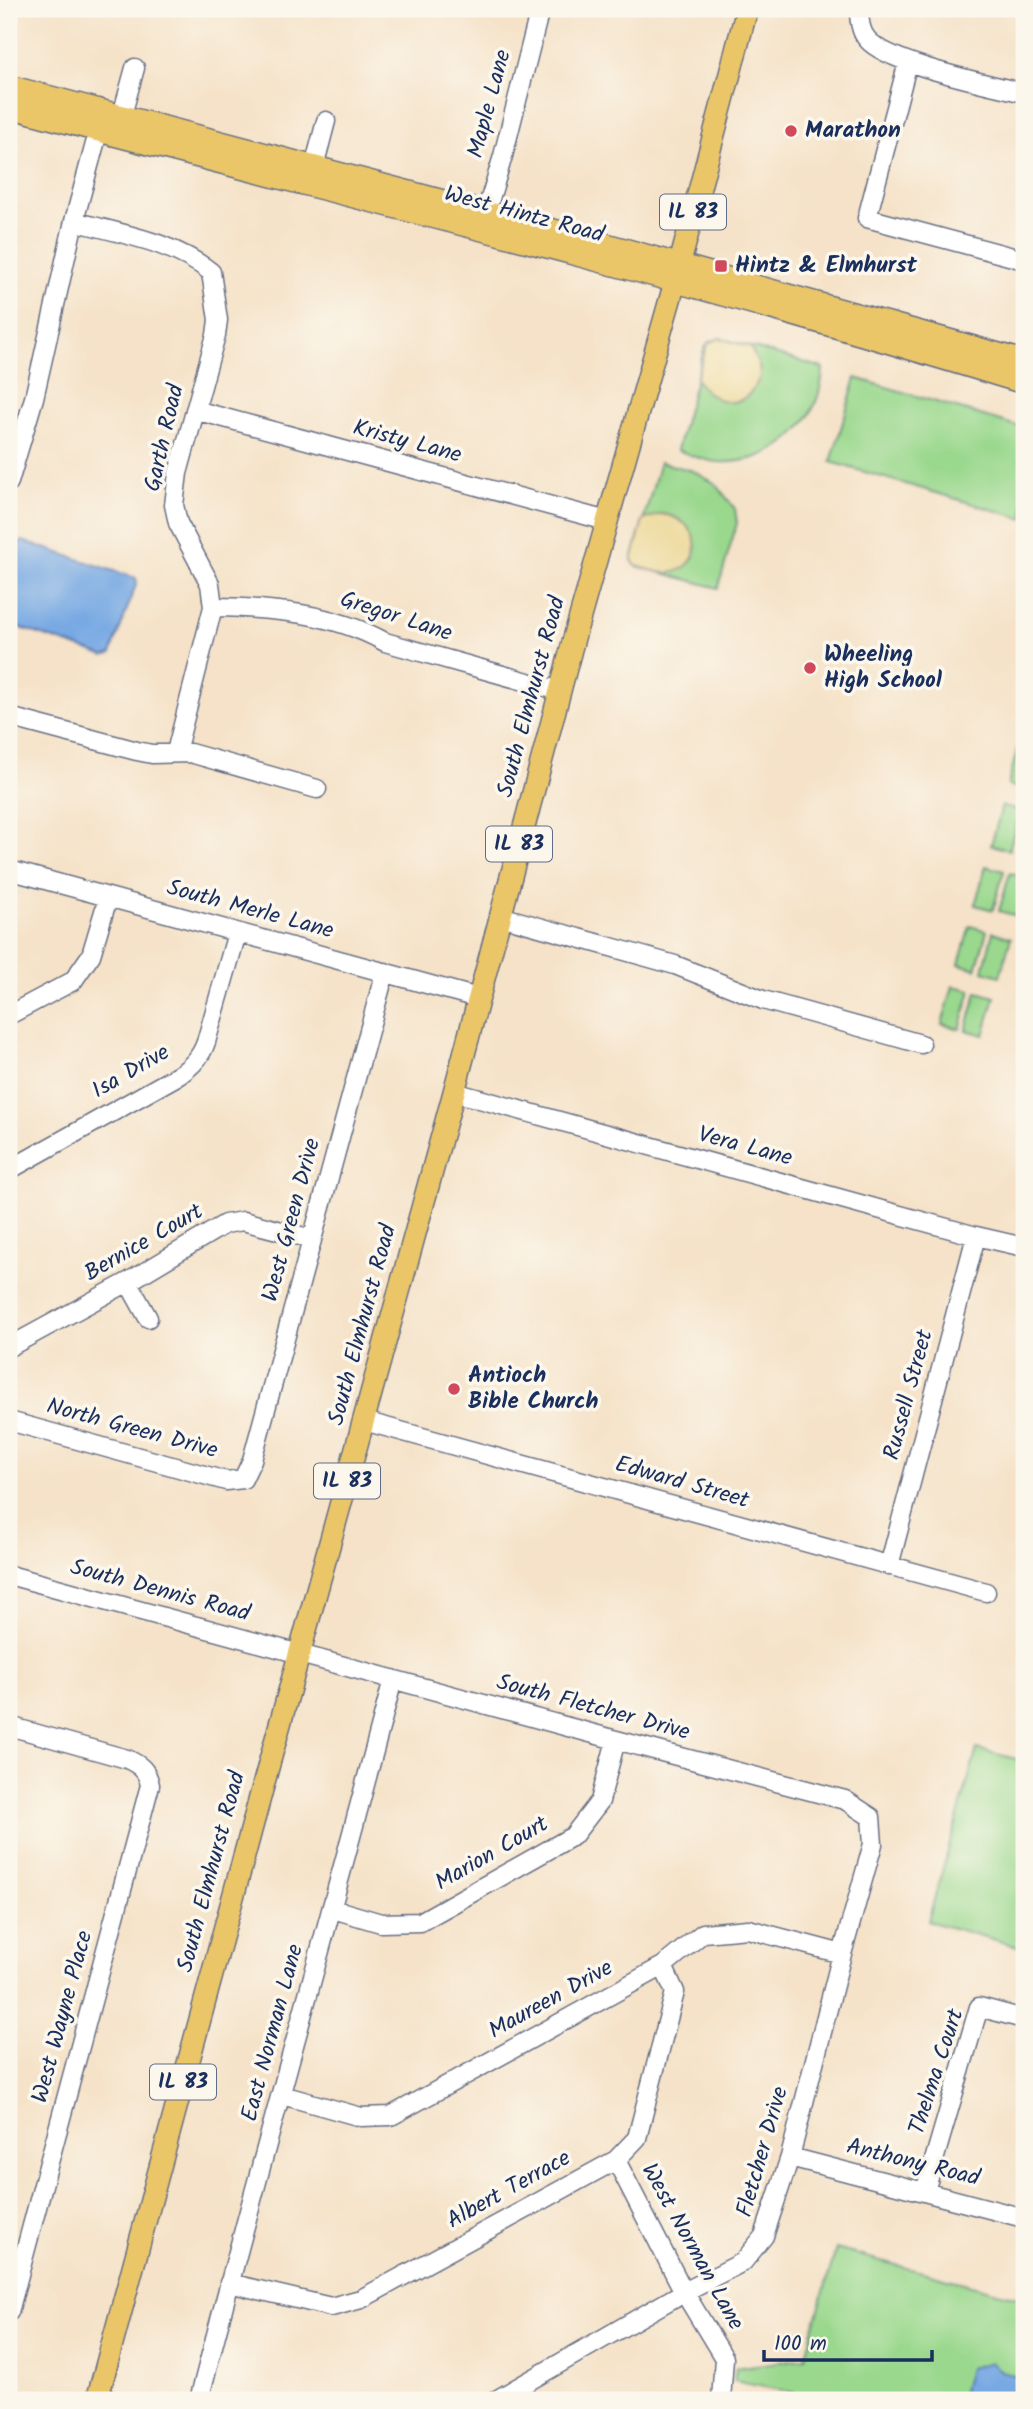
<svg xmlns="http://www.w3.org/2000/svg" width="1033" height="2409" font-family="Kalam,sans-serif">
<rect width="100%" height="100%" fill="#fbf7ec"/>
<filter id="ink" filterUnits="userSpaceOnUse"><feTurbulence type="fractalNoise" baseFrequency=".0143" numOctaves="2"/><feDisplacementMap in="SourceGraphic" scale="14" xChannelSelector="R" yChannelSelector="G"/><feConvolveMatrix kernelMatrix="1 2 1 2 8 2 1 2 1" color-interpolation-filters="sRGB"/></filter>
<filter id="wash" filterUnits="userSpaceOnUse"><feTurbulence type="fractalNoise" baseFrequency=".00686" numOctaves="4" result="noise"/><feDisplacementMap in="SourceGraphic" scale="28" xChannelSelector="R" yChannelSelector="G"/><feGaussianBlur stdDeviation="1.57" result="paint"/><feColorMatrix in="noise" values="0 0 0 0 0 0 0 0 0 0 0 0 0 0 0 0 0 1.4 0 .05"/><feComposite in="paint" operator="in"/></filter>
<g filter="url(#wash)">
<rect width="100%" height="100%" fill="#f5e2c8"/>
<!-- green -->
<path fill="#9ad88d" stroke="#5a8476" stroke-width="2" d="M 720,338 L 823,368 C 821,424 775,465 718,462 C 704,461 690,455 677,450 L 704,349 L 708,343 Z
M 856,378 L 1024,428 L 1024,519 L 831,462 Z
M 660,462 L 693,471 L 716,484 L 735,509 L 737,523 L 718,588 L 636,566 L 632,560 Z
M 1018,747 L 1024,748 L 1024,790 L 1008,785 Z
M 1002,806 L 1020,811 L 1009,850 L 991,845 Z
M 986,866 L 1004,871 L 993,910 L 975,905 Z
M 1010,873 L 1024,877 L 1024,889 L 1017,916 L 999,911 Z
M 970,926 L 987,931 L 976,969 L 959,964 Z
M 993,932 L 1011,938 L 1000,976 L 983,971 Z
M 953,986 L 971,990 L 960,1029 L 942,1024 Z
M 977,992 L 995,997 L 984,1035 L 966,1030 Z
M 977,1749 L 1024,1761 L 1024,1948 L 928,1921 Z
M 836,2249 L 1024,2299 L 1024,2400 L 793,2400 L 794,2393 L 734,2381 L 736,2368 L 805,2358 Z"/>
<!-- sand -->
<path fill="#eeda9e" stroke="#84847e" stroke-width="2" d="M 720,338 L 750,347 C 754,355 760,363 760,373 C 760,380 755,387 751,392 C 733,413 708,397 696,379 L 708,343 Z
M 661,514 C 704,519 707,568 669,573 C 659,574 646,568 636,566 L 632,560 L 643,520 Z"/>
<!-- water -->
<path fill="#78a9e3" stroke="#4a6ca0" stroke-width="2" d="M 23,541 L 136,578 L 137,582 L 111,654 L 104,656 L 9,624 L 9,557 C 12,548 14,544 23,541 Z
M 990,2362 L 1003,2372 L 1024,2379 L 1024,2400 L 968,2399 L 963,2390 L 969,2368 Z"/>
</g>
<g filter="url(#ink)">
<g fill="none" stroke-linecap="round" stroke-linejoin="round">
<defs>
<path id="minor" d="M 859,9 C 859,20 860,31 867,39 C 888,64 989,84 1024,93
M 908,62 L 867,218 L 1024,260
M 119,126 L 135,68
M 314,167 L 326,121
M 486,212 L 503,156 L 540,9
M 74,221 C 121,234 171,241 211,272 L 218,320 L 216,335 L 178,473 L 174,505 L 178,523 L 210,584 L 213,607 L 176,752
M 195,410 L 607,521
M 9,482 L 34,398 L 74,221 L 102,118
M 213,607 C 272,608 333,613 385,642 L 560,691
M 9,717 L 137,751 L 152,754 L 190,753 L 317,789
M 9,870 L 478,998
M 500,916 L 675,965 L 763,1000 L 921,1044
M 9,1015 L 73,981 L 91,955 L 108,898
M 454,1092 L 976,1236 L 1024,1247
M 9,1170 L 179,1075 C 192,1066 201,1057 206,1042 L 237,933
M 128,1282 L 148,1318
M 9,1347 L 128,1282 L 225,1224 L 243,1221 L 312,1239
M 9,1421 L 226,1481 L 243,1479 L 252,1460 L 385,972
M 364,1421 L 986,1592
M 889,1566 L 976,1236
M 9,1575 L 616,1740 L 845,1800 L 871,1817 L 873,1844 L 842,1954 L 790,2157 L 764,2236 L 743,2262 L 684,2292 L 496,2400
M 9,1726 L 127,1759 C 140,1765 147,1770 150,1785 L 9,2312
M 333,1909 L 381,1923 L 420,1922 L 573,1836 L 600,1801 L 616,1740
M 282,2095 L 361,2117 L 391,2116 L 663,1966 L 703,1933 L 748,1929 L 842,1954
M 790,2157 L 1024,2218
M 616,2160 L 684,2292 L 724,2358 L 721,2400
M 925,2191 L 979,2007 L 1024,2019
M 229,2283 L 331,2307 L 361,2299 L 616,2160 L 637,2138 L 675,1992 L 663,1966
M 199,2400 C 261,2159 330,1920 393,1679"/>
<path id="major" d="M 9,86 L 599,242 L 1024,361
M 9,107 C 198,159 388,204 577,255 C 727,295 876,338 1024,383
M 97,2400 L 269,1764 L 454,1092 L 574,638 L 675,282 L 747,9"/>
</defs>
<!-- minor casing -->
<use href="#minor" stroke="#676e83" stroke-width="21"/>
<!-- major casing -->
<use href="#major" stroke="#676e83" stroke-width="24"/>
<!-- minor -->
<use href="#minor" stroke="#fff" stroke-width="18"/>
<!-- major -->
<use href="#major" stroke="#ebc669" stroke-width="21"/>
</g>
</g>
<!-- markers -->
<g fill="#d1495b" stroke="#fbf7ec" stroke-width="2.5">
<circle cx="791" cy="131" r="7"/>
<rect x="714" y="259" width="14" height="14" rx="3.5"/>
<circle cx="810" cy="668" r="7"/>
<circle cx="454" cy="1389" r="7"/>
</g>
<g text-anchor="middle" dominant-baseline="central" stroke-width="7" stroke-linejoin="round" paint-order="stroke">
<!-- shield labels -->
<g fill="#fbf7ec" stroke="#5e6b89" stroke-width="2">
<rect x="660" y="194.5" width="66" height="35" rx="5"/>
<rect x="486" y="826.5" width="66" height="35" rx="5"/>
<rect x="314" y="1463.5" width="66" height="35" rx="5"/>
<rect x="150" y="2064.5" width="66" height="35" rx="5"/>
</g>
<g font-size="21" font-weight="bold" fill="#1b2f5e">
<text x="693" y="212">IL 83</text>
<text x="519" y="844">IL 83</text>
<text x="347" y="1481">IL 83</text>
<text x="183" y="2082">IL 83</text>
</g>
<!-- street labels -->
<g font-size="23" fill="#1b2f5e" stroke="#fbf7ec">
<text transform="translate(490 104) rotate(-75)">Maple Lane</text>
<text transform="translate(524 215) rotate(15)">West Hintz Road</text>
<text transform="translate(165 438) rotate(-77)">Garth Road</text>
<text transform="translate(407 442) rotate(15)">Kristy Lane</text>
<text transform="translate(396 617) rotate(18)">Gregor Lane</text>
<text transform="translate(532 697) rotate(-75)">South Elmhurst Road</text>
<text transform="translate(250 910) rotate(15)">South Merle Lane</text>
<text transform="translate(131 1072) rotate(-30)">Isa Drive</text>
<text transform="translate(745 1147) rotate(15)">Vera Lane</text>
<text transform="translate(292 1220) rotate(-75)">West Green Drive</text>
<text transform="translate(144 1243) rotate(-30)">Bernice Court</text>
<text transform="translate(363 1325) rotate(-75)">South Elmhurst Road</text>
<text transform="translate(909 1395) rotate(-75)">Russell Street</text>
<text transform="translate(132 1429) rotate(15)">North Green Drive</text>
<text transform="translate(682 1483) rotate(16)">Edward Street</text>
<text transform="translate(160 1591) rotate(15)">South Dennis Road</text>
<text transform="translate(593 1708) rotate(15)">South Fletcher Drive</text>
<text transform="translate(492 1854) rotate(-30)">Marion Court</text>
<text transform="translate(212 1872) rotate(-75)">South Elmhurst Road</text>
<text transform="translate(551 2000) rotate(-29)">Maureen Drive</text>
<text transform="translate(63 2017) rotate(-75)">West Wayne Place</text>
<text transform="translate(273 2033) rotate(-75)">East Norman Lane</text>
<text transform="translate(937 2072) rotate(-72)">Thelma Court</text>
<text transform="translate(763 2152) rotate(-74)">Fletcher Drive</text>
<text transform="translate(913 2163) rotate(14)">Anthony Road</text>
<text transform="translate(509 2190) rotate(-29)">Albert Terrace</text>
<text transform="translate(692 2247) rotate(61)">West Norman Lane</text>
</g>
<!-- poi labels -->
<g font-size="23" font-weight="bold" fill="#1b2f5e" stroke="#fbf7ec" text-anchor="start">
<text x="805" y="131">Marathon</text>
<text x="735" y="266">Hintz &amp; Elmhurst</text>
<text x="824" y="655">Wheeling<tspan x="824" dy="26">High School</tspan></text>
<text x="468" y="1376">Antioch<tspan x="468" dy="26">Bible Church</tspan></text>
</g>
</g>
<!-- margin -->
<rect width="1033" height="2409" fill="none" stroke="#fbf7ec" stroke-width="35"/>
<!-- scale -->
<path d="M764 2350v10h168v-10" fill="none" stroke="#1b2f5e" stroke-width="3.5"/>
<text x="774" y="2350" font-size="21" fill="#1b2f5e" stroke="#fbf7ec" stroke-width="5" paint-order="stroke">100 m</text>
</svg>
